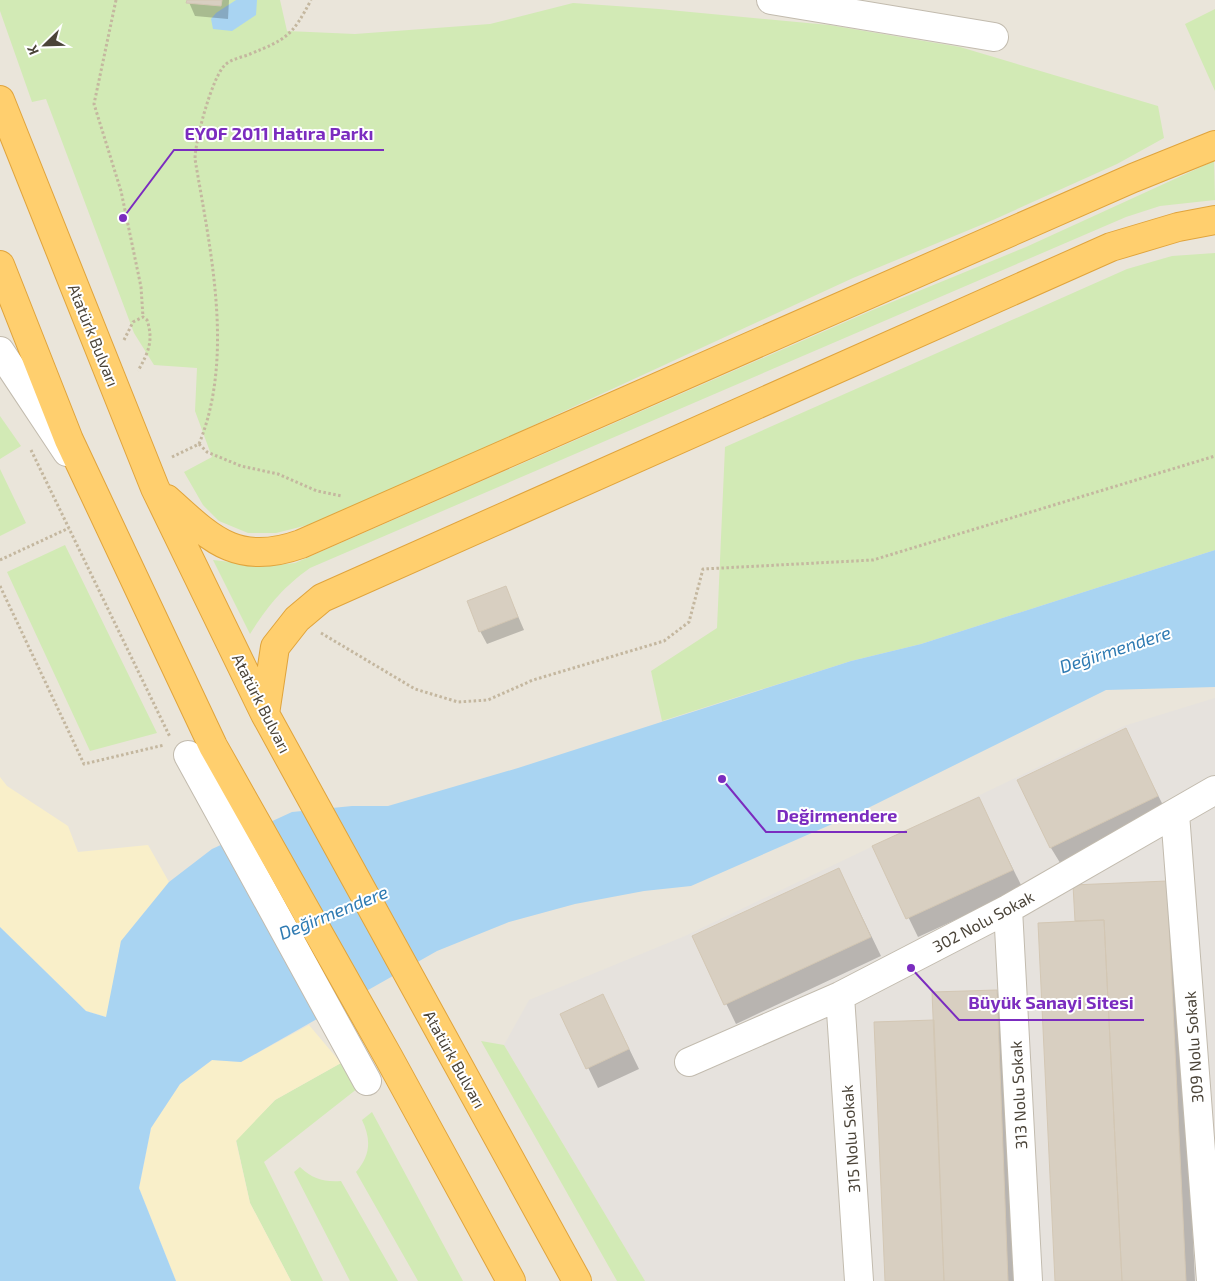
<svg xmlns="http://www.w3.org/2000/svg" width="1215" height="1281" font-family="'Exo 2',sans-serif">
<rect width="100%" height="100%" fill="#f6f3ec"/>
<!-- residential -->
<path fill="#eae5da" d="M 0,0 L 1215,0 L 1215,1281 L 176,1281 L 139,1188 L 151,1128 L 107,1017 L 86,1011 L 0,927 Z"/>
<!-- industrial -->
<path fill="#e6e2dd" d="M 1215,698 L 1215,1281 L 645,1281 L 504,1045 L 529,1000 L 685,936 L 1124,726 Z"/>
<!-- green -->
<path fill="#d2eab5" d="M 0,0 L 280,0 L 287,31 L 355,34 L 490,24 L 573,3 L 659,9 L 829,25 L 960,47 L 1158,106 L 1164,138 L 1117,164 L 993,220 L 853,278 L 406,484 L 312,524 L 276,533 L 248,533 L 219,521 L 203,505 L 184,472 L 212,457 L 195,411 L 197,368 L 154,365 L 134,333 L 46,99 L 32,102 L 0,11 Z
M 1215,9 L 1215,91 L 1185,24 Z
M 1214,161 L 1215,200 L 1160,206 L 1126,217 L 310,568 C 282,588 268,606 250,634 L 213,560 L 265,566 L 295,563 L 875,309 L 1026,247 Z
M 1215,253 L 1215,550 L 921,644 L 851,661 L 662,721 L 651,671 L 717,628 L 725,447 L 1127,269 L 1172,256 Z
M 0,416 L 21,446 L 0,459 Z
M 0,469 L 26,523 L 0,536 Z
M 65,545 L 157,733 L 90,751 L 7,572 Z
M 481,1041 L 504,1045 L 645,1281 L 617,1281 Z
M 341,1063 L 367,1081 L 264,1162 L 323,1281 L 291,1281 L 250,1203 L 236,1140 L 275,1100 Z
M 372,1112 L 463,1281 L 418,1281 L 356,1172 C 371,1155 371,1139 362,1120 Z
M 300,1167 C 313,1179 323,1182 341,1181 L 398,1281 L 350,1281 L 294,1172 Z"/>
<!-- sand -->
<path fill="#f9efc9" d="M 0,777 L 7,786 L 68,826 L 78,852 L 148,845 L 169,882 L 121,941 L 107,1017 L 86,1011 L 0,927 Z
M 309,1025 L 341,1063 L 275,1100 L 236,1141 L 250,1203 L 291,1281 L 176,1281 L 139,1188 L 151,1128 L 180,1084 L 212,1060 L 241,1062 Z"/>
<!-- water -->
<path fill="#a9d4f2" d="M 236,0 L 257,0 L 256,15 L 232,31 L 213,29 L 211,19 L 216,13 Z
M 1215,550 L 1215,687 L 1106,690 L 862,811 L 691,886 L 644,891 L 575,904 L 509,922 L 437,951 L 241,1062 L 212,1060 L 180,1084 L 151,1128 L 139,1188 L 176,1281 L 0,1281 L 0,927 L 86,1011 L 106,1017 L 121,941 L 169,882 L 212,849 L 292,812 L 352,806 L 388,806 L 518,768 L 851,661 L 921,644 Z"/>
<!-- shadow -->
<path fill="#0003" d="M 188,0 L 229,0 L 228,19 L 195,16 Z
M 506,588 L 524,630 L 487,644 L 480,631 Z
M 1125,730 L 1168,815 L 1062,866 L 1051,848 Z
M 978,798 L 1023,889 L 918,937 L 874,847 Z
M 839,869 L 881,956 L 736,1024 L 694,937 Z
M 1074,886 L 1177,901 L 1195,1281 L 1056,1281 L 1076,922 Z
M 996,991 L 1007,1010 L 1018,1281 L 886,1281 L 935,1021 Z
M 603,995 L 639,1069 L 598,1088 L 562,1014 Z"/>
<!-- building -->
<path fill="#d8cfc1" stroke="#d3c7b4" d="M 187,0 L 222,0 L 221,6 L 186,3 Z
M 506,586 L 518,617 L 479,632 L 467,601 Z
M 1126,728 L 1158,796 L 1050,848 L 1017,780 Z
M 979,797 L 1013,870 L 906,919 L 872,846 Z
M 839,868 L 871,937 L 724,1005 L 692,936 Z
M 1167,881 L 1186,1281 L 1122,1281 L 1104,920 L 1075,921 L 1073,885 Z
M 1104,920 L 1122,1281 L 1055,1281 L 1038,923 Z
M 997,990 L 1008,1281 L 944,1281 L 932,992 Z
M 603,994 L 629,1049 L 586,1069 L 560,1014 Z
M 934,1020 L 944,1281 L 885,1281 L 874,1022 Z"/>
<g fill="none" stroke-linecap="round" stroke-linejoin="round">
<defs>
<path id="minor" d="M 771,0 L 994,37
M 0,351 L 67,452
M 188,755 L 367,1081
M 1175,814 L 1211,1281
M 1008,909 L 1028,1281
M 840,996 L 859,1281
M 689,1062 L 840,996 L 1008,909 L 1215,790"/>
<path id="highway" d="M 0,100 L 155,488 L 265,714 L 577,1281
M 0,265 L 69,440 L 213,746 L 389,1058 L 511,1281
M 167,499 C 211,539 237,567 301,544 L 1133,178 L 1215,145
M 265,714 L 275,647 L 297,619 L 322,598 L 1111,247 L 1178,227 L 1215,220"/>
</defs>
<!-- minor casing -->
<use href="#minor" stroke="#c2bbae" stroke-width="30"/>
<!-- highway casing -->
<use href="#highway" stroke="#e0a43c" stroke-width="30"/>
<!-- path -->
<path stroke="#c4b79f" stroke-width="3" stroke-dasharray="2.5 2.5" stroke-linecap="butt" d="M 116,0 L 94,104 L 121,191 L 141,287 L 143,317
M 124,340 L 133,322 L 143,317 L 147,320 C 154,341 148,353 138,371
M 199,444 L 207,452 L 241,466 L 278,474 L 317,491 L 342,496
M 31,450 L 170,737
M 172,457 L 199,444 C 235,356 210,249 195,159 C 195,141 212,77 225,65 C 231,59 243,57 250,54 C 287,39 292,36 311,0
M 0,560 L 69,528
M 0,586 L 84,764 L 164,745
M 321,633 L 415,689 L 458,702 L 488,700 L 533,680 L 664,641 L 689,622 L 703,569 L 873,560 L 1215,456"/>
<!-- minor -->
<use href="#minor" stroke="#fff" stroke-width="28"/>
<!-- highway -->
<use href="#highway" stroke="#ffcf6e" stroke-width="28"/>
</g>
<g text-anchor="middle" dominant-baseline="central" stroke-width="4" stroke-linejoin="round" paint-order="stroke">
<!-- street labels -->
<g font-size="16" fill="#4b4439" stroke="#fff">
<text transform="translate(94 335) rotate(68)">Atatürk Bulvarı</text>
<text transform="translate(262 703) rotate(63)">Atatürk Bulvarı</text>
<text transform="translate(983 921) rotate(-28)">302 Nolu Sokak</text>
<text transform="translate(1193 1047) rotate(-94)">309 Nolu Sokak</text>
<text transform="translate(455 1059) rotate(61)">Atatürk Bulvarı</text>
<text transform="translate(1018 1095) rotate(-93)">313 Nolu Sokak</text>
<text transform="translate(850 1139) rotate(-94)">315 Nolu Sokak</text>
</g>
<!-- water labels -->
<g font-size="18" font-style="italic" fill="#2e7ab2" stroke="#fff">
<text transform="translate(1115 649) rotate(-18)">Değirmendere</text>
<text transform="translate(333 912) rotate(-22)">Değirmendere</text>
</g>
</g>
<!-- callouts -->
<path fill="none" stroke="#7b2cbf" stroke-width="2" d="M123 218L174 150H384M722 779L766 832H907M911 968L959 1020H1144"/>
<g fill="#7b2cbf" stroke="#fff" stroke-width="2">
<circle cx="123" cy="218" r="5"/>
<circle cx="722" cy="779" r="5"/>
<circle cx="911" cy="968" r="5"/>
</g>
<g font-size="18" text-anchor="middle" font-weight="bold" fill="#7b2cbf" stroke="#fff" stroke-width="4" stroke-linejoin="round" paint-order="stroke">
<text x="279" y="140">EYOF 2011 Hatıra Parkı</text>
<text x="837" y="822">Değirmendere</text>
<text x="1051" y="1009">Büyük Sanayi Sitesi</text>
</g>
<!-- north arrow -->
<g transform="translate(45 45) rotate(247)" stroke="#ffffff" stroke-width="4" paint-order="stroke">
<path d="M0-4L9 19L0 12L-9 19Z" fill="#4b4439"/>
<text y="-8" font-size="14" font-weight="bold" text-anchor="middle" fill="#4b4439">K</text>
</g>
</svg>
